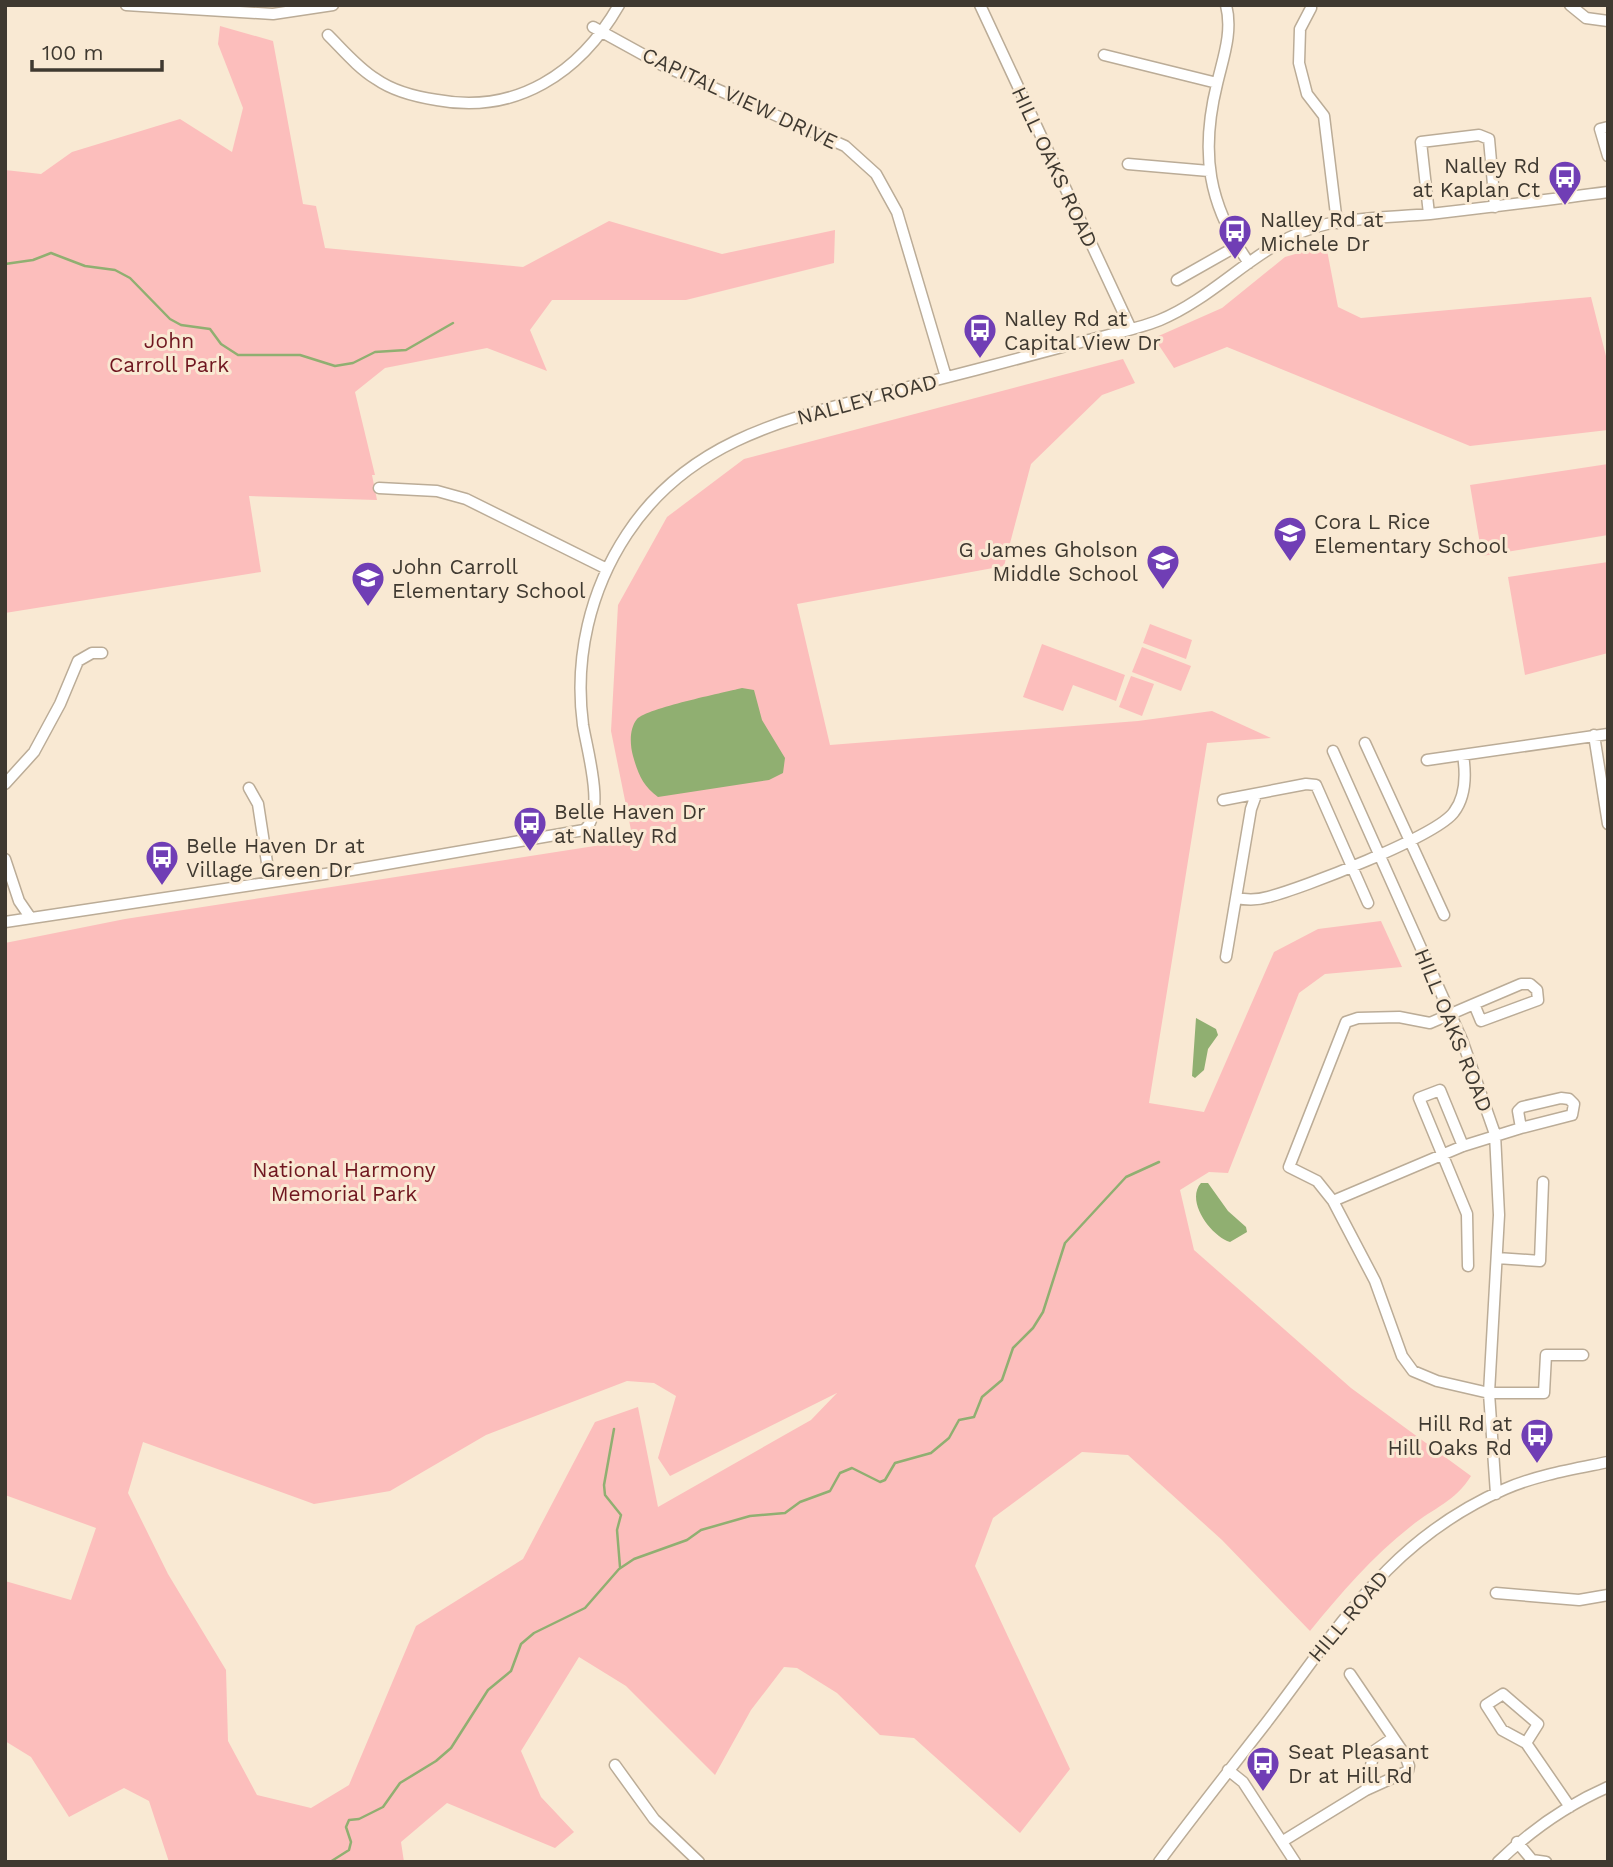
<svg xmlns="http://www.w3.org/2000/svg" width="1613" height="1867" font-family="'Work Sans',sans-serif">
<rect width="100%" height="100%" fill="#f9e9d3"/>
<!-- green -->
<path fill="#fcbebc" fill-rule="evenodd" d="M 220,26 L 273,41 L 303,204 L 316,206 L 325,248 L 523,267 L 609,221 L 722,254 L 835,230 L 834,263 L 686,300 L 552,300 L 530,330 L 547,371 L 487,348 L 385,368 L 355,392 L 375,475 L 372,475 L 377,500 L 249,496 L 261,572 L 5,613 L 5,170 L 41,174 L 72,152 L 180,119 L 232,152 L 243,108 L 218,44 Z
M 1326,245 L 1338,307 L 1361,318 L 1591,297 L 1608,364 L 1608,430 L 1470,446 L 1227,347 L 1174,368 L 1154,338 L 1222,308 L 1285,257 Z
M 1123,359 L 1135,383 L 1102,395 L 1031,464 L 1004,566 L 797,604 L 830,745 L 1138,721 L 1212,711 L 1271,738 L 1207,743 L 1149,1103 L 1204,1112 L 1274,952 L 1318,929 L 1381,921 L 1402,967 L 1325,974 L 1299,993 L 1228,1173 L 1209,1172 L 1180,1190 L 1194,1250 L 1351,1388 L 1471,1476 C 1455,1502 1433,1508 1410,1527 C 1372,1557 1341,1593 1310,1631 L 1222,1540 L 1128,1455 L 1082,1452 L 993,1518 L 975,1566 L 1070,1769 L 1020,1833 L 914,1738 L 880,1735 L 837,1693 L 797,1668 L 784,1667 L 751,1710 L 715,1775 L 626,1686 L 579,1657 L 521,1751 L 541,1797 L 574,1832 L 555,1848 L 447,1803 L 401,1842 L 404,1862 L 169,1862 L 149,1801 L 124,1788 L 69,1817 L 31,1757 L 5,1741 L 5,1581 L 71,1600 L 96,1528 L 5,1495 L 5,943 L 125,919 L 633,840 L 611,731 L 618,605 L 667,517 L 744,459 ZM 627,1381 L 654,1383 L 676,1396 L 658,1458 L 670,1476 L 837,1393 L 811,1420 L 658,1507 L 638,1407 L 595,1422 L 523,1559 L 416,1626 L 349,1785 L 311,1808 L 257,1795 L 228,1741 L 226,1670 L 168,1574 L 128,1493 L 143,1442 L 314,1504 L 390,1491 L 486,1435 Z
M 1608,464 L 1608,535 L 1482,556 L 1470,485 Z
M 1608,562 L 1608,653 L 1525,675 L 1508,577 Z
M 1150,624 L 1192,640 L 1186,659 L 1143,643 Z
M 1042,644 L 1125,675 L 1116,701 L 1073,685 L 1063,711 L 1023,697 Z
M 1142,647 L 1191,666 L 1181,691 L 1132,672 Z
M 1131,676 L 1154,684 L 1142,716 L 1119,707 Z"/>
<!-- water -->
<path fill="#90af71" d="M 742,688 L 754,690 L 762,720 L 785,758 L 783,773 L 769,780 L 658,797 C 643,786 638,774 633,756 C 630,745 629,729 637,719 C 648,708 722,693 742,688 Z
M 1196,1018 L 1216,1029 L 1218,1035 L 1208,1049 L 1204,1070 L 1195,1078 L 1192,1076 Z
M 1201,1183 L 1208,1183 L 1228,1211 L 1246,1227 L 1247,1232 L 1230,1242 C 1211,1236 1185,1201 1201,1183 Z"/>
<g fill="none" stroke-linecap="round" stroke-linejoin="round">
<!-- stream -->
<path stroke="#90af71" stroke-width="2.5" d="M 5,264 L 33,260 L 51,253 L 85,266 L 115,270 L 130,278 L 170,319 L 181,325 L 210,329 L 221,344 L 238,355 L 300,355 L 335,366 L 353,363 L 375,352 L 406,350 L 453,323
M 614,1429 L 604,1485 L 605,1495 L 621,1515 L 617,1530 L 620,1567
M 303,1862 L 313,1862
M 330,1862 L 349,1850 L 351,1842 L 346,1827 L 349,1820 L 359,1819 L 383,1807 L 400,1783 L 436,1761 L 451,1748 L 488,1690 L 511,1671 L 521,1644 L 534,1633 L 585,1608 L 619,1569 L 634,1559 L 687,1540 L 701,1530 L 750,1516 L 785,1513 L 800,1502 L 830,1491 L 840,1473 L 852,1468 L 880,1482 L 885,1480 L 895,1463 L 931,1453 L 949,1438 L 959,1420 L 974,1417 L 982,1397 L 1002,1380 L 1013,1348 L 1033,1328 L 1043,1312 L 1065,1243 L 1126,1177 L 1159,1162"/>
<defs>
<path id="minor" d="M 126,5 L 273,14 L 333,5
M 980,5 L 1131,329
M 1226,5 C 1233,32 1223,58 1217,84 C 1200,153 1208,205 1249,263
M 1570,5 L 1586,18 L 1608,21
M 1311,8 L 1300,29 L 1299,63 L 1307,94 L 1324,116 L 1337,223
M 593,27 L 662,65 L 845,146 L 876,174 L 897,212 L 946,377
M 328,35 C 343,50 358,68 376,79 C 393,91 417,97 437,100 C 516,115 580,73 619,5
M 1104,55 L 1217,83
M 1608,127 L 1600,129 L 1608,156
M 1128,164 L 1209,171
M 1429,214 L 1421,142 L 1479,135 L 1489,139 L 1495,207
M 1177,280 L 1237,246
M 379,488 L 437,491 L 466,499 L 607,569
M 1594,735 L 1608,824
M 1365,743 L 1444,915
M 1333,751 L 1462,1040 L 1495,1134 L 1499,1215 L 1489,1393 L 1496,1494
M 1427,760 L 1608,734
M 5,784 L 34,752 L 60,704 L 78,661 L 92,653 L 102,653
M 249,788 L 258,804 L 270,882
M 1223,800 L 1306,784 L 1316,785 L 1368,903
M 5,859 L 19,901 L 30,917
M 1236,898 C 1247,900 1258,900 1268,897 C 1301,889 1437,836 1454,812 C 1466,796 1466,774 1463,755
M 5,922 L 352,870 L 584,830 C 606,814 587,750 583,725 C 574,658 590,590 627,534 C 690,438 791,418 893,391 C 956,375 1018,359 1081,342 C 1107,335 1135,330 1160,320 C 1220,295 1262,238 1327,224 C 1360,217 1396,217 1430,214 C 1489,207 1548,200 1608,192
M 1226,957 L 1251,809 L 1256,795
M 1521,984 L 1530,984 L 1537,990 L 1538,1000 L 1481,1021 L 1474,1004 Z
M 1474,1004 L 1430,1023 L 1399,1017 L 1358,1018 L 1346,1022 L 1289,1167 L 1317,1181 L 1333,1201 L 1375,1281 L 1402,1356 L 1413,1371 L 1437,1381 L 1489,1393 L 1544,1393 L 1546,1355 L 1583,1355
M 1561,1098 L 1569,1099 L 1574,1104 L 1572,1115 L 1521,1128 L 1518,1111 L 1522,1107 Z
M 1463,1146 L 1440,1090 L 1419,1098 L 1467,1214 L 1468,1266
M 1333,1201 L 1463,1146 L 1521,1128
M 1497,1258 L 1540,1261 L 1543,1182
M 1496,1593 L 1579,1600 L 1608,1595
M 1350,1674 L 1405,1755 L 1409,1766 L 1408,1771 L 1366,1790
M 1526,1743 L 1538,1724 L 1503,1694 L 1486,1705 L 1502,1730 L 1526,1743 L 1570,1807
M 615,1765 L 654,1819 L 699,1862
M 1228,1770 L 1243,1782 L 1295,1862
M 1283,1841 L 1366,1790 L 1374,1751 L 1393,1738
M 1517,1842 L 1532,1860 L 1546,1862
M 1159,1862 C 1193,1816 1228,1772 1263,1727 C 1338,1630 1386,1541 1505,1489 C 1537,1475 1574,1469 1608,1462
M 1498,1862 C 1530,1831 1567,1805 1608,1787"/>
</defs>
<!-- minor casing -->
<use href="#minor" stroke="#bbac97" stroke-width="13"/>
<!-- minor -->
<use href="#minor" stroke="#fff" stroke-width="10"/>
</g>
<!-- icons -->
<defs>
<symbol id="bus-pin" viewBox="-11 -11 22 30"><path d="M0 17L-7.5 6A9.5 9.5 0 1 1 7.5 6Z" fill="#703eb5" stroke="#f9e9d3"/><path d="M-5-6H5V4H4V6H2V4H-2V6H-4V4H-5ZM-3.5-4V0h7V-4ZM-3.5 1.2v1.5H-2V1.2ZM2 1.2v1.5H3.5V1.2Z" fill="#fff"/></symbol>
<symbol id="school-pin" viewBox="-11 -11 22 30"><path d="M0 17L-7.5 6A9.5 9.5 0 1 1 7.5 6Z" fill="#703eb5" stroke="#f9e9d3"/><path d="M0-5L7-2L0 1L-7-2ZM-4 1L0 2.5L4 1V4Q0 6-4 4Z" fill="#fff"/></symbol>
</defs>
<g fill-rule="evenodd">
<use href="#bus-pin" x="1546" y="158" width="38" height="52"/>
<use href="#bus-pin" x="1216" y="212" width="38" height="52"/>
<use href="#bus-pin" x="961" y="311" width="38" height="52"/>
<use href="#school-pin" x="1271" y="514" width="38" height="52"/>
<use href="#school-pin" x="1144" y="542" width="38" height="52"/>
<use href="#school-pin" x="349" y="559" width="38" height="52"/>
<use href="#bus-pin" x="511" y="804" width="38" height="52"/>
<use href="#bus-pin" x="143" y="838" width="38" height="52"/>
<use href="#bus-pin" x="1518" y="1416" width="38" height="52"/>
<use href="#bus-pin" x="1244" y="1744" width="38" height="52"/>
</g>
<g text-anchor="middle" dominant-baseline="central" stroke-width="6" stroke-linejoin="round" paint-order="stroke">
<!-- street labels -->
<g font-size="21" fill="#3f3930" stroke="#f9e9d3">
<text transform="translate(740 98) rotate(25)">CAPITAL VIEW DRIVE</text>
<text transform="translate(1055 167) rotate(65)">HILL OAKS ROAD</text>
<text transform="translate(867 399) rotate(-15)">NALLEY ROAD</text>
<text transform="translate(1454 1030) rotate(68)">HILL OAKS ROAD</text>
<text transform="translate(1348 1616) rotate(-50)">HILL ROAD</text>
</g>
<!-- poi labels -->
<g font-size="21" fill="#3f3930" stroke="#f9e9d3" text-anchor="start">
<text x="1540" y="165" text-anchor="end">Nalley Rd<tspan x="1540" dy="24">at Kaplan Ct</tspan></text>
<text x="1260" y="219">Nalley Rd at<tspan x="1260" dy="24">Michele Dr</tspan></text>
<text x="1004" y="318">Nalley Rd at<tspan x="1004" dy="24">Capital View Dr</tspan></text>
<text x="1314" y="521">Cora L Rice<tspan x="1314" dy="24">Elementary School</tspan></text>
<text x="1138" y="549" text-anchor="end">G James Gholson<tspan x="1138" dy="24">Middle School</tspan></text>
<text x="392" y="566">John Carroll<tspan x="392" dy="24">Elementary School</tspan></text>
<text x="554" y="811">Belle Haven Dr<tspan x="554" dy="24">at Nalley Rd</tspan></text>
<text x="186" y="845">Belle Haven Dr at<tspan x="186" dy="24">Village Green Dr</tspan></text>
<text x="1512" y="1423" text-anchor="end">Hill Rd at<tspan x="1512" dy="24">Hill Oaks Rd</tspan></text>
<text x="1288" y="1751">Seat Pleasant<tspan x="1288" dy="24">Dr at Hill Rd</tspan></text>
</g>
<!-- park labels -->
<g font-size="21" fill="#6f161f" stroke="#f9e9d3">
<text x="169" y="340">John<tspan x="169" dy="24">Carroll Park</tspan></text>
<text x="344" y="1169">National Harmony<tspan x="344" dy="24">Memorial Park</tspan></text>
</g>
</g>
<!-- border -->
<rect width="1613" height="1867" fill="none" stroke="#3f3930" stroke-width="14"/>
<!-- scale -->
<path d="M32 60v10h130v-10" fill="none" stroke="#3f3930" stroke-width="3.5"/>
<text x="42" y="60" font-size="21" fill="#3f3930" stroke="#f9e9d3" stroke-width="5" paint-order="stroke">100 m</text>
</svg>
